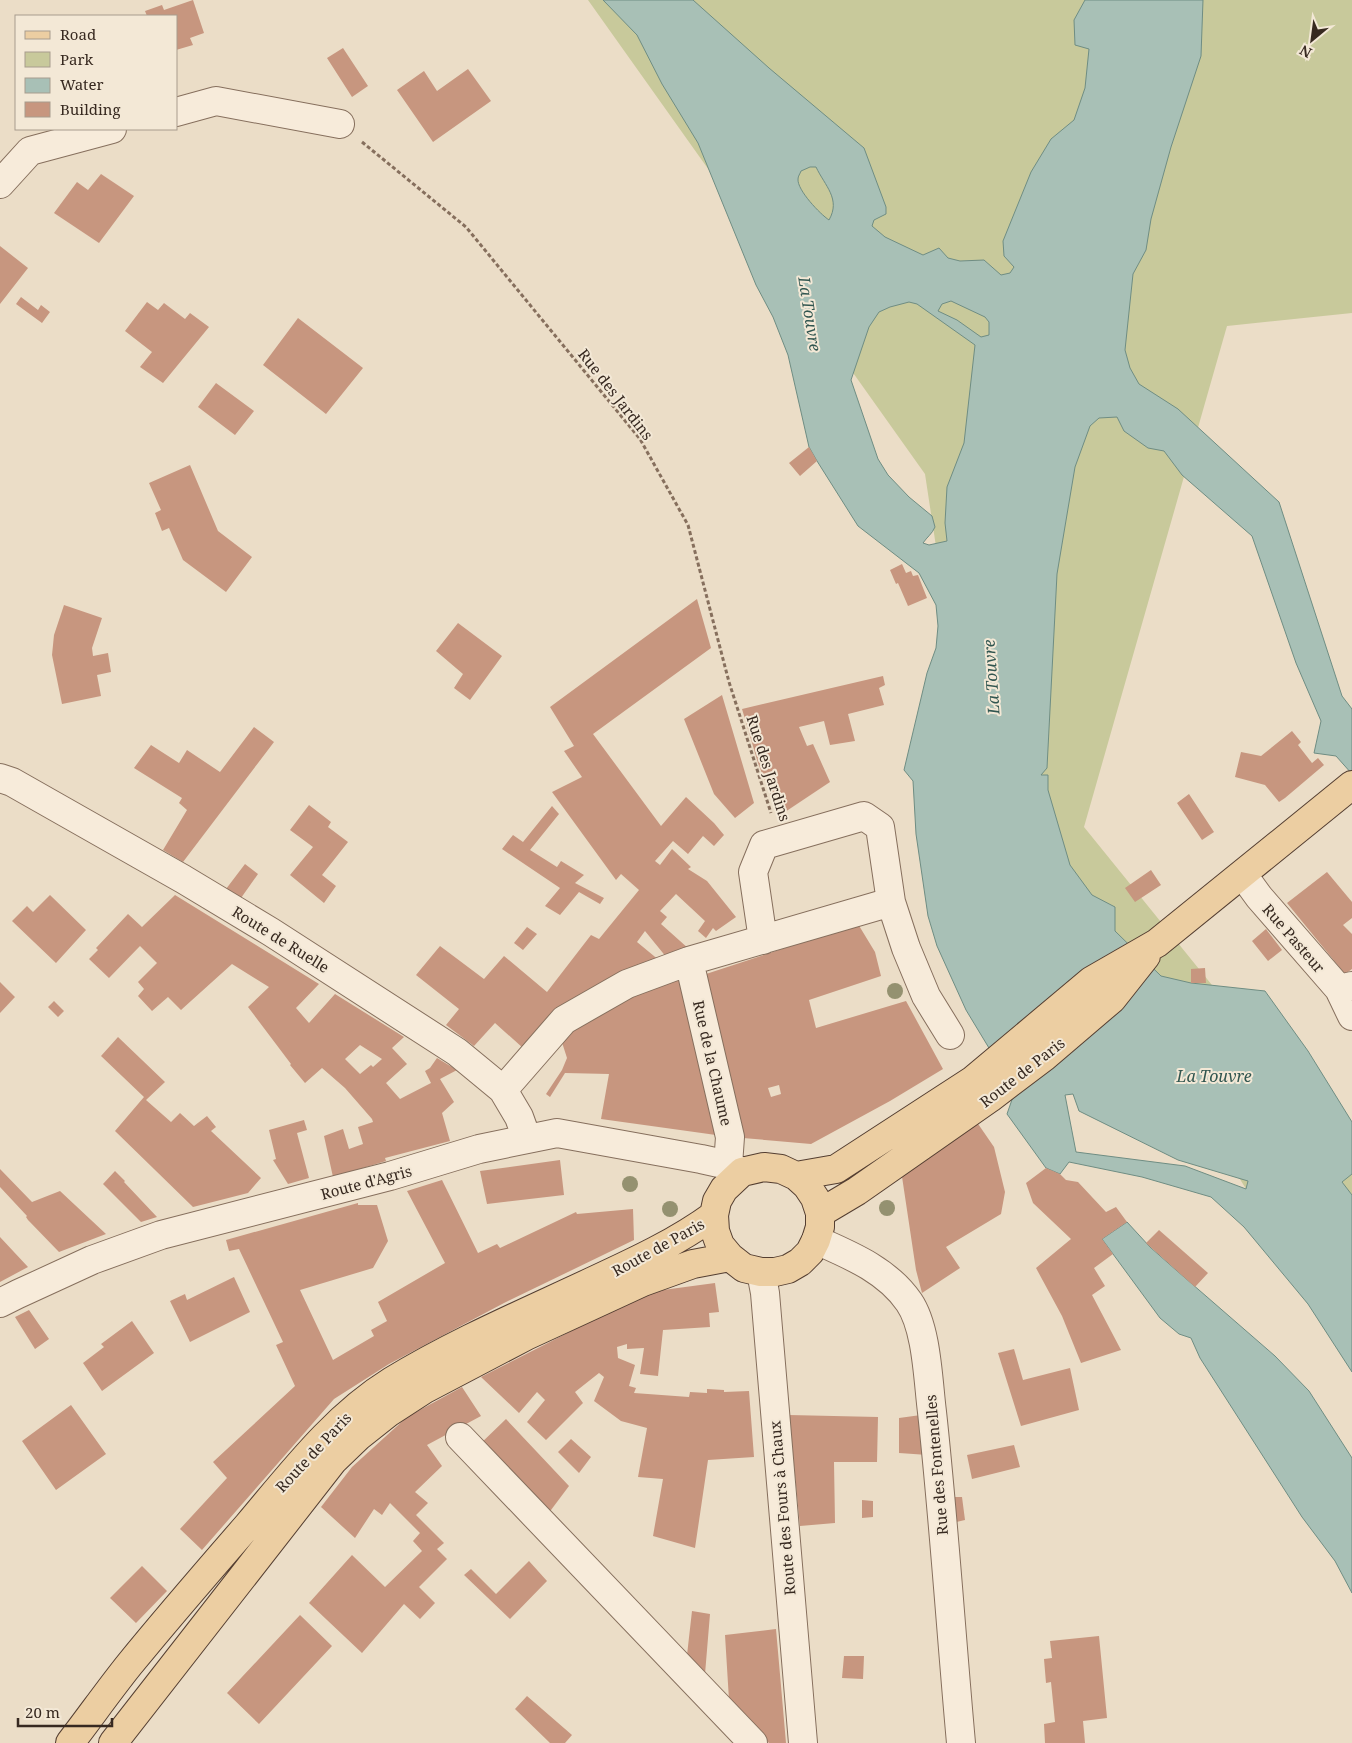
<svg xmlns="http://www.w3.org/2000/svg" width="1352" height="1743" font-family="'Noto Serif',serif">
<rect width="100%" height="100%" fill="#ebddc7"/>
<!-- green -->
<path fill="#c8c99b" d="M 588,0 L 1352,0 L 1352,313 L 1227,326 L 1084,827 L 1352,1158 L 1352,1350 L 1259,1210 L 964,731 L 925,474 Z"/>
<!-- water -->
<path fill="#a8c0b6" stroke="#6f8d83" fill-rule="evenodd" d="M 603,0 L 693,0 L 769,68 L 864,148 L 886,207 L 886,214 L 874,220 L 872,226 L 885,237 L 923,255 L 939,248 L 948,258 L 960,261 L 984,260 L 1001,275 L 1010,273 L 1014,267 L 1004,256 L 1003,241 L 1031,172 L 1051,139 L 1074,120 L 1085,88 L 1089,49 L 1075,45 L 1074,20 L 1085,0 L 1203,0 L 1201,56 L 1171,147 L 1151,219 L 1146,250 L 1133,274 L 1125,350 L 1130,368 L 1139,384 L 1178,409 L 1279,502 L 1342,696 L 1352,709 L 1352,774 L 1336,756 L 1314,753 L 1321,721 L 1296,663 L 1252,536 L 1182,475 L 1164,451 L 1148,448 L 1124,431 L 1117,417 L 1099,418 L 1090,426 L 1075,467 L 1057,574 L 1047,768 L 1041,775 L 1048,775 L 1048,790 L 1070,865 L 1092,895 L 1115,907 L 1115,931 L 1161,976 L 1191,983 L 1265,991 L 1308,1051 L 1352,1122 L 1352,1174 L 1342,1182 L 1352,1195 L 1352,1372 L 1308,1304 L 1244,1227 L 1211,1197 L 1142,1177 L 1069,1162 L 1060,1174 L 1046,1168 L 1007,1114 L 1015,1091 L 966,1010 L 937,946 L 928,916 L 916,834 L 913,781 L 904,770 L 927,673 L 936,648 L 938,626 L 936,605 L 919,573 L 858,526 L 817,461 L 809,447 L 788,355 L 773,317 L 756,285 L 698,143 L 662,84 L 637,35 ZM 810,167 L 816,167 C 825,186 841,199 829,220 C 820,214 797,190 798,179 C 798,176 800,174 801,171 ZM 951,301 L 985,317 L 989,322 L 989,335 L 981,337 L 957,320 L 938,311 L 942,304 ZM 909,302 L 917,304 L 975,345 L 964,443 L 947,487 L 945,523 L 947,541 L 929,545 L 923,543 C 927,537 932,534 935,527 L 932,516 L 909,497 L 888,475 L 878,459 L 851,380 L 869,327 L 879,312 L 890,307 ZM 1073,1094 L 1079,1111 L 1178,1160 L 1248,1181 L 1246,1189 L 1185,1166 L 1076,1152 L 1065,1095 Z
M 1127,1222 L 1150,1247 L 1176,1270 L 1275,1356 L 1309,1391 L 1352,1458 L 1352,1593 L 1335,1561 L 1302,1517 L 1200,1358 L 1191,1338 L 1179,1334 L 1160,1318 L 1102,1239 Z"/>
<!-- building -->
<path fill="#c7967f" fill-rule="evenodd" d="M 193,0 L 204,33 L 190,38 L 193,45 L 176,50 L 176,16 L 147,16 L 145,11 L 162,5 L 164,10 Z
M 343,48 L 368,86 L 352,97 L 327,58 Z
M 468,69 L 491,101 L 433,142 L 397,90 L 424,71 L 437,91 Z
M 101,174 L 134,196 L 99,243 L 54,213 L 77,182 L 88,190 Z
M 0,246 L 28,268 L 0,304 Z
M 21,297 L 38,310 L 41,305 L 50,312 L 42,323 L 16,304 Z
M 147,302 L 158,310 L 164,303 L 185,319 L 190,313 L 209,327 L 163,383 L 140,367 L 152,352 L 125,331 Z
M 298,318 L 363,368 L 326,414 L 263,365 Z
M 216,383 L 254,411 L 235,435 L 198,407 Z
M 809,447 L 817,461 L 800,476 L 789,463 Z
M 190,465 L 218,531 L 252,557 L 226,592 L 183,560 L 169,528 L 162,531 L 155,513 L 161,510 L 149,483 Z
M 902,564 L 906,573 L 911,571 L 913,576 L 918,575 L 927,598 L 908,606 L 898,583 L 896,584 L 890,570 Z
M 697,599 L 711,648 L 593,734 L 661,826 L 686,797 L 714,823 L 724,835 L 714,846 L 703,836 L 688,854 L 673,841 L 655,861 L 660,865 L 672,849 L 691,867 L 688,869 L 707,881 L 736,917 L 716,931 L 713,928 L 706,938 L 698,931 L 705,921 L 676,894 L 660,911 L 667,917 L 661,924 L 689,949 L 667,958 L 645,931 L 637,942 L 660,961 L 523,1048 L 495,1023 L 474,1046 L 446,1025 L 459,1009 L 416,975 L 440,946 L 484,979 L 504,956 L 547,992 L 591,935 L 599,939 L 639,890 L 621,874 L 616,880 L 552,792 L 582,777 L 564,751 L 574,746 L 550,707 Z
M 64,605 L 102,618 L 92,648 L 93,656 L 108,653 L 111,672 L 97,675 L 101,696 L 62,704 L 52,655 L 54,635 Z
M 458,623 L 502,656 L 470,700 L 454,688 L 463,674 L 436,651 Z
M 883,676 L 885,685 L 879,688 L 884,705 L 848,714 L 855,741 L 830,745 L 824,721 L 799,727 L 807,746 L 813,744 L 830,782 L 779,816 L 758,763 L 742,709 Z
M 722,695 L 754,803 L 735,818 L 714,794 L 684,719 Z
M 254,727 L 274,742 L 183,862 L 163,850 L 187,810 L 179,803 L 182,798 L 134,768 L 151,745 L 179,763 L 187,750 L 220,772 Z
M 1292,731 L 1301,742 L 1298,745 L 1312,763 L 1318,758 L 1324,765 L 1285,798 L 1279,802 L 1265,785 L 1235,777 L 1241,752 L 1261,756 Z
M 1189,794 L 1214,832 L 1202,840 L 1177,803 Z
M 309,805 L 331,822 L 328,827 L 348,842 L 322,875 L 336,886 L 324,903 L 290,875 L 313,847 L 290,830 Z
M 552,806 L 559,814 L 530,850 L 557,867 L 561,861 L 584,875 L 575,883 L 604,898 L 600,904 L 579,892 L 560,915 L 545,906 L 560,888 L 502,849 L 513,835 L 523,842 Z
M 245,864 L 258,874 L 241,898 L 226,889 Z
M 1151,870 L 1161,885 L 1135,902 L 1125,888 Z
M 1327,872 L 1352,902 L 1352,918 L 1343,925 L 1352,934 L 1352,969 L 1345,974 L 1287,903 Z
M 50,895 L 86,930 L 56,963 L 12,921 L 27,906 L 33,912 Z
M 175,895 L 319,984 L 296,1008 L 309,1023 L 335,994 L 404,1037 L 392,1048 L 407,1064 L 386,1083 L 400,1099 L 431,1083 L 425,1071 L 430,1068 L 437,1058 L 457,1070 L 440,1079 L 454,1102 L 442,1113 L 450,1141 L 385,1158 L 386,1161 L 333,1177 L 324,1136 L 343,1129 L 349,1149 L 363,1144 L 358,1127 L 373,1122 L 372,1119 L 345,1088 L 322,1068 L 305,1083 L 290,1065 L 291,1064 L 248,1007 L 269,987 L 232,964 L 181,1010 L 168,997 L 152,1011 L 138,996 L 144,989 L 138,982 L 157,963 L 140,946 L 109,978 L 89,959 L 98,950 L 96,948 L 128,914 L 142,927 ZM 360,1045 L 382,1059 L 373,1067 L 371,1065 L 360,1074 L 345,1059 Z
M 858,924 L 875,952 L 881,976 L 809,1000 L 816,1028 L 906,1001 L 943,1069 L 890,1101 L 811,1144 L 743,1138 L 703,975 ZM 779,1085 L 781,1094 L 771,1097 L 768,1088 Z
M 527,927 L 537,934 L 523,950 L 514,943 Z
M 1266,929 L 1282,950 L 1268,961 L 1252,941 Z
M 1205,968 L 1206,983 L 1191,983 L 1191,969 Z
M 680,972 L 716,1135 L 601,1119 L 609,1074 L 565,1073 L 550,1097 L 546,1094 L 562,1070 L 567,1058 L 559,1033 Z
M 0,982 L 15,997 L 0,1013 Z
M 54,1001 L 64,1011 L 58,1017 L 48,1007 Z
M 118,1037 L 165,1082 L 146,1100 L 171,1122 L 180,1113 L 194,1126 L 207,1116 L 216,1127 L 211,1131 L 261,1178 L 248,1193 L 193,1207 L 115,1131 L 144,1097 L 101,1056 Z
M 974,1118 L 994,1147 L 1005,1192 L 1001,1214 L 946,1247 L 960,1268 L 922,1293 L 916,1270 L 901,1170 Z
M 304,1120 L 307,1130 L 297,1133 L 309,1178 L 288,1184 L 273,1160 L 276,1159 L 269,1130 Z
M 560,1160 L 564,1195 L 487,1204 L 480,1171 Z
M 1046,1168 L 1060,1174 L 1066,1180 L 1078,1182 L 1106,1212 L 1116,1207 L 1127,1222 L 1102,1239 L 1113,1254 L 1094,1268 L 1105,1286 L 1092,1295 L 1121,1350 L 1081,1363 L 1062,1316 L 1036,1268 L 1071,1239 L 1033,1203 L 1026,1183 Z
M 0,1169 L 32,1202 L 60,1191 L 106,1234 L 59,1252 L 28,1220 L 26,1217 L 27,1216 L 0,1187 Z
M 115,1171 L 125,1181 L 124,1182 L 157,1217 L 141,1222 L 103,1184 Z
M 442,1180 L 478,1253 L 497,1244 L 500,1248 L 576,1212 L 577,1214 L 633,1209 L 634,1240 L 504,1303 L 438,1338 L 389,1364 L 334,1399 L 202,1550 L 180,1529 L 227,1478 L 213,1462 L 295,1386 L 276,1345 L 283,1342 L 239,1249 L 229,1251 L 226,1240 L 358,1203 L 358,1205 L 377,1205 L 388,1241 L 373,1268 L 300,1290 L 333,1360 L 374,1336 L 371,1330 L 387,1321 L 378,1302 L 445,1263 L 407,1191 Z
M 1159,1230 L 1208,1273 L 1195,1287 L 1146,1243 Z
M 0,1237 L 28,1267 L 0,1282 Z
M 234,1277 L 250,1312 L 190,1342 L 170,1301 L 185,1294 L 187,1300 Z
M 715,1283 L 719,1312 L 709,1313 L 710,1327 L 663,1330 L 658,1376 L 640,1374 L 644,1348 L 627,1349 L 627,1344 L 617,1347 L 618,1358 L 635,1365 L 629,1386 L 636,1388 L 634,1393 L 689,1397 L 690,1392 L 707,1393 L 707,1389 L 724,1390 L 724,1392 L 749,1391 L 754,1457 L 708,1460 L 695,1548 L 653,1536 L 663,1479 L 638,1477 L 647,1428 L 621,1421 L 594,1401 L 604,1377 L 599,1373 L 575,1392 L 583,1403 L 546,1440 L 527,1422 L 545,1400 L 537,1392 L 519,1413 L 481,1377 L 648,1292 Z
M 29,1310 L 49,1339 L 35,1349 L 15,1317 Z
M 132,1321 L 154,1353 L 102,1391 L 83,1363 L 104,1347 L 101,1344 Z
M 1014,1349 L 1023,1380 L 1070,1368 L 1079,1410 L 1021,1426 L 998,1353 Z
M 462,1387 L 481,1416 L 427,1445 L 442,1466 L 415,1492 L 428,1503 L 416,1515 L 444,1543 L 437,1549 L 447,1559 L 419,1587 L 435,1603 L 420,1619 L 404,1604 L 362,1653 L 309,1603 L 352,1555 L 385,1587 L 422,1551 L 413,1541 L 420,1533 L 390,1503 L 382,1515 L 374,1509 L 355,1538 L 321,1507 L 352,1467 L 407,1417 Z
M 71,1405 L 106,1454 L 56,1490 L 22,1441 Z
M 789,1415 L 878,1417 L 877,1462 L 834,1462 L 835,1523 L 800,1526 Z
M 921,1415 L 928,1455 L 899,1453 L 899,1418 Z
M 506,1419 L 569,1486 L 545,1518 L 477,1447 Z
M 571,1439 L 591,1457 L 579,1473 L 558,1452 Z
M 1014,1445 L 1020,1467 L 972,1479 L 967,1455 Z
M 951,1497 L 962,1497 L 965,1520 L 952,1523 Z
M 862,1500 L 873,1501 L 873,1517 L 862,1518 Z
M 529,1561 L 547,1581 L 510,1619 L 464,1575 L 471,1569 L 496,1594 Z
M 142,1566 L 167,1591 L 136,1623 L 110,1598 Z
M 692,1611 L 710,1614 L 705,1674 L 687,1655 Z
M 300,1615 L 332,1646 L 259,1724 L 227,1693 Z
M 776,1629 L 786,1743 L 769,1743 L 729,1700 L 725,1635 Z
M 1099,1636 L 1107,1718 L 1083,1721 L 1085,1743 L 1045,1743 L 1044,1724 L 1055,1722 L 1051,1682 L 1046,1683 L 1044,1659 L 1052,1658 L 1050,1641 Z
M 844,1656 L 864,1656 L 863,1679 L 842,1678 Z
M 527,1696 L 572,1735 L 565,1743 L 550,1743 L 515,1709 Z"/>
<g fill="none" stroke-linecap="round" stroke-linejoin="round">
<defs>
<path id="minor" d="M 176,112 L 216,101 L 340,124
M 0,184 L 30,151 L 112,129
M 0,778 L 12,782 L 183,879 L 271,932 L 457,1052 L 503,1090 L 519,1117 L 527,1139
M 1243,875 L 1259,897 L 1339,989 L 1352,986
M 763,940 L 753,872 L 764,845 L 864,816 L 880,827 L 891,902 L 906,948 L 926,996 L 950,1035
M 689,961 L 730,1137 L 728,1165
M 1339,989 L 1352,1016
M 503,1090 L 564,1020 L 627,984 L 689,961 L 891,902
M 816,1240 C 850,1255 887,1270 909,1302 C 927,1328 928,1381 932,1412 C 944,1522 951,1633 961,1743
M 761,1272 L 765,1293 L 803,1743
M 0,1303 L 18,1294 L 92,1260 L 161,1235 L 390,1176 L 479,1149 L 557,1133 L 701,1159 L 728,1165 L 742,1172
M 460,1437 L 753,1743"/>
<path id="major" d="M 796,1176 L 807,1186 L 815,1198 L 820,1213 L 820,1227 L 816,1240 L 810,1252 L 800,1262 L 788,1269 L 775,1272 L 761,1272 L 744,1268 L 730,1257 L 720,1245 L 715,1231 L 714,1215 L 717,1201 L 724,1189 L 742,1172 L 764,1167 L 781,1169 L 796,1176 L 836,1169 L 973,1080 L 1091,981 L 1157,943 L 1352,785
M 820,1213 L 857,1191 L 990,1098 L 1044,1057 L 1112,999 L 1146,956
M 70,1743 C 90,1717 109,1690 129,1665 C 168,1617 208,1571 248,1525 C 292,1473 334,1417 392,1381 C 456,1342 527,1312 595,1280 C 636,1261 677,1242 714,1215
M 113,1743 L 333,1461 L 359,1436 L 388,1413 L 425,1389 L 526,1336 L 643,1282 L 693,1264 L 730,1257"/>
</defs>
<!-- minor casing -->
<use href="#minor" stroke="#866f5d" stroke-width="30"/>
<!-- major casing -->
<use href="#major" stroke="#543e31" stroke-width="30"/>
<!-- path -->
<path stroke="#866f5d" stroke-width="3" stroke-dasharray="4 2.5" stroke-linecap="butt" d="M 362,142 L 466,227 L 640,439 L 688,525 L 729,682 L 771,813"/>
<!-- minor -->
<use href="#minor" stroke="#f7ebda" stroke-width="28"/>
<!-- major -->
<use href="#major" stroke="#eccea2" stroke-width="28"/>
</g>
<!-- trees -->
<g fill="#949170">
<circle cx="895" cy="991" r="8"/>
<circle cx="630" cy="1184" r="8"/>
<circle cx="887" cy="1208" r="8"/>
<circle cx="670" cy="1209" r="8"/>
</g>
<g text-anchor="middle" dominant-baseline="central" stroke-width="4" stroke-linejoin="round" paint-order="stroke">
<!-- street labels -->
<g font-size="15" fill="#372920" stroke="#f3e8d6">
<text transform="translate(616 394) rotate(52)">Rue des Jardins</text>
<text transform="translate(769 768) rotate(72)">Rue des Jardins</text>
<text transform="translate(1294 938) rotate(49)">Rue Pasteur</text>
<text transform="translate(281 939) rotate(32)">Route de Ruelle</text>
<text transform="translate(713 1063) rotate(77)">Rue de la Chaume</text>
<text transform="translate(1022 1072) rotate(-38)">Route de Paris</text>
<text transform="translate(366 1182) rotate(-15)">Route d'Agris</text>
<text transform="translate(658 1247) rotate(-29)">Route de Paris</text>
<text transform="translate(313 1452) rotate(-47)">Route de Paris</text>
<text transform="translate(936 1465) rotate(-95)">Rue des Fontenelles</text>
<text transform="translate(782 1508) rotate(-95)">Route des Fours à Chaux</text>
</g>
<!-- water labels -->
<g font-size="16" font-style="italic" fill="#315650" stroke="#f3e8d6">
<text transform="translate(810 314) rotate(81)">La Touvre</text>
<text transform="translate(991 677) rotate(-94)">La Touvre</text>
<text x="1214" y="1076">La Touvre</text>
</g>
</g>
<!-- legend -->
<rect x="15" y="15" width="162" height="115" fill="#f3e8d6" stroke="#a89c8d"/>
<rect x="25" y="31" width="25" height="8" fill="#eccea2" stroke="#a89c8d"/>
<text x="60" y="40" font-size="15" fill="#372920">Road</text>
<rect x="25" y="52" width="25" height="15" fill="#c8c99b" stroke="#a89c8d"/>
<text x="60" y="65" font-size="15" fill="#372920">Park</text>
<rect x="25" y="78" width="25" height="15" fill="#a8c0b6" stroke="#a89c8d"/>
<text x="60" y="90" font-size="15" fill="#372920">Water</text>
<rect x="25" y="102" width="25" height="15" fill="#c7967f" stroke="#a89c8d"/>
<text x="60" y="115" font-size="15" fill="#372920">Building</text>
<!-- north arrow -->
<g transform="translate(1312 40) rotate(209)" stroke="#f3e8d6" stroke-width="4" paint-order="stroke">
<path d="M0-4L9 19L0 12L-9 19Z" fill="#372920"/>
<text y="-8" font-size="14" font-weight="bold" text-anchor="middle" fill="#372920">N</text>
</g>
<!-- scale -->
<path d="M18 1718v8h94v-8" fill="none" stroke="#372920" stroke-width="2.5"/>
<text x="25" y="1718" font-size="15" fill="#372920" stroke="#f3e8d6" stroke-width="4" paint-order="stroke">20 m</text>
</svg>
